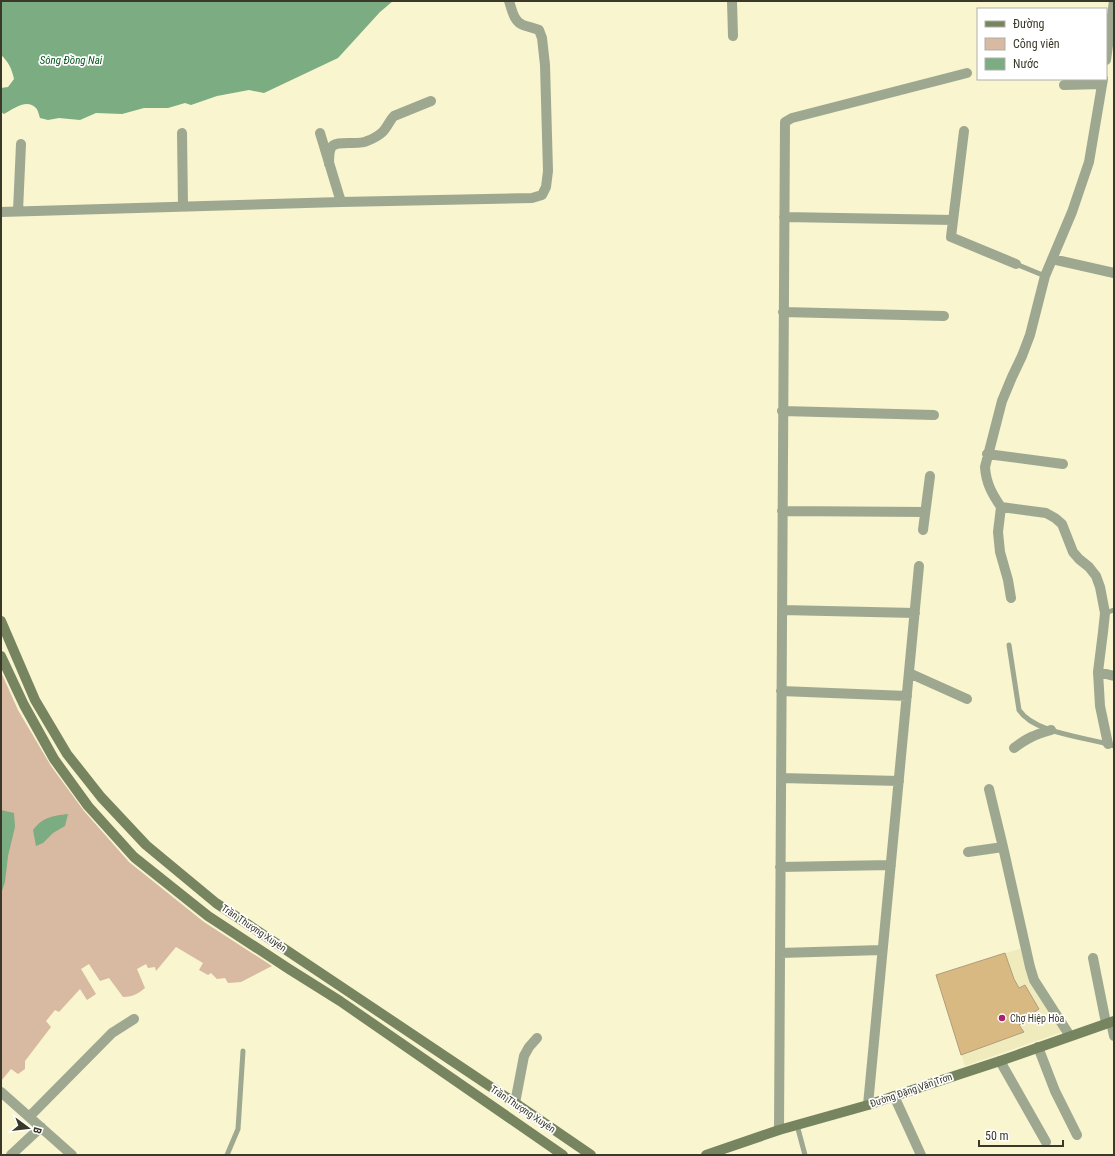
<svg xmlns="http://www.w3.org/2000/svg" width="1115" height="1156" font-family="'Roboto Condensed',sans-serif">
<rect width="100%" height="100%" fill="#f8f5cf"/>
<!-- built -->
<path fill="#efebbd" d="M 1022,948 L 1062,1032 L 965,1066 L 936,975 Z"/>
<!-- green -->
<path fill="#d8b9a1" d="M 1,672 L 18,710 L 51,766 L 84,811 L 129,862 L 204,922 L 272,966 L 241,982 L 228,983 L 225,978 L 217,979 L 211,973 L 208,975 L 199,970 L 203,963 L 176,947 L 156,971 L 155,967 L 148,968 L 146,964 L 137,969 L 145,988 C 138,994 132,997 123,997 L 109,978 L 100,981 L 89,964 L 81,969 L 96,994 L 87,1000 L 80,989 L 59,1012 L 55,1010 L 46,1021 L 51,1027 L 25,1061 L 25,1069 L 18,1074 L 11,1069 L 1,1081 Z"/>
<!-- water -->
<path fill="#7cac81" d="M 1,1 L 393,1 L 380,12 L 338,58 L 264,93 L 249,90 L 217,96 L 191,105 L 185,103 L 168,108 L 144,108 L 122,114 L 96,113 L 80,120 L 59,118 L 48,120 L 40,118 C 39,115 38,110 36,108 C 27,98 13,109 4,114 L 1,112 L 1,88 L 8,87 L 14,79 C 12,69 8,61 1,55 Z
M 1,810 L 14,813 L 15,827 L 8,856 L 5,882 L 2,891 L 1,891 Z
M 68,814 L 65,826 L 53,833 L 43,843 L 36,846 L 33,830 C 43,817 52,816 68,814 Z"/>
<!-- building -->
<path fill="#d8b982" stroke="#b09d7d" d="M 1005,953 L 1014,979 L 1019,988 L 1025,985 L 1039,1009 L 1023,1020 L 1024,1023 L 1019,1025 L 1024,1032 L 961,1055 L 936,975 Z"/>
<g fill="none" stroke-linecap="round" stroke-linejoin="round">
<!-- lane -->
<path stroke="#9ea890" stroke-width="5" d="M 1016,264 L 1045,276
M 1105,613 L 1114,610
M 1009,645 L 1019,710 C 1035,734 1087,737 1114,746
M 797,1125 L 805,1155
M 227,1155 L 238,1129 L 243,1051"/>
<!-- street -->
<path stroke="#9ea890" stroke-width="10" d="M 732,1 L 733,36
M 1106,60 L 1114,1
M 1103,79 L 1089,162 L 1072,212 L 1045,276 L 1030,335 L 1022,356 L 1012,377 L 1002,401 L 985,467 C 986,483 992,494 1001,507 L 1046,513 L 1055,518 L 1062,524 L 1073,552 L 1079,559 L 1089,567 L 1096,576 L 1100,587 L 1105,613 L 1103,632 L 1098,672 L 1100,706 L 1108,744
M 1064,85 L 1102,84
M 964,131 L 951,237 L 1016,264
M 182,133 L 183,206
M 320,133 L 341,202
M 329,164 C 329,159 329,152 331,148 C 335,139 359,146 367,141 C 373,139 382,134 385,129 C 389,124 390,120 394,116 L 431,101
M 18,211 L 21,144
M 1,212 L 341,202 L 532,198 L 542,195 L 546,187 L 548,171 L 545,65 L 542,38 L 539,30 C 534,28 529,27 523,25 C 514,22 512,10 509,1
M 784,217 L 953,220
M 1052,259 L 1114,273
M 783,312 L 944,316
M 782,411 L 934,415
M 987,454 L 1063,464
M 1001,507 L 998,532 L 1000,552 L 1008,580 L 1011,598
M 782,511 L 925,512
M 923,530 L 930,476
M 782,610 L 915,613
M 1098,672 L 1114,676
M 909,673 L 967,699
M 781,691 L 907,696
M 1014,748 C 1027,738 1034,735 1051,730
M 781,778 L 899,781
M 989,789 L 1003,847 L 1030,967 L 1034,980 L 1070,1036
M 968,852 L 1003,847
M 780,867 L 891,865
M 780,953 L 882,950
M 1093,958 L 1106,1023
M 1111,1022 L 1114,1036
M 1038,1047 L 1055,1091 L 1077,1135
M 1000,1061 L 1046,1142
M 1,1092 L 72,1155
M 894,1096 L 921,1155
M 515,1103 L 524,1056 L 529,1047 L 537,1038
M 868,1105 L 919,566
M 29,1117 L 112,1033 L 134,1019
M 779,1130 L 785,122 L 792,118 L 967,73
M 11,1155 L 41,1127"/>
<!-- secondary -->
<path stroke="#768460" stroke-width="10" d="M 1,621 L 35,700 L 67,754 L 101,797 L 146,845 L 216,903 L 515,1103 L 591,1155
M 1,656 L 24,705 L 54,759 L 88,806 L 134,857 L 208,916 L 289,969 L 340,1001 L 563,1155
M 706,1155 L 779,1130 L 868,1105 L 933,1083 L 1000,1061 L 1114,1021"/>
</g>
<!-- markers -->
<circle fill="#aa246c" stroke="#fff" stroke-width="1.5" cx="1002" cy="1018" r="4"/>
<g text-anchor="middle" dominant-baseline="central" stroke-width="3.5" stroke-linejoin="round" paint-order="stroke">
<!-- street labels -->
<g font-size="10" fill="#3a3829" stroke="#fff">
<text transform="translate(254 928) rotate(34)">Trần Thượng Xuyên</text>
<text transform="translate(911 1090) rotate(-19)">Đường Đặng Văn Trơn</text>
<text transform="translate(523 1109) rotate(34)">Trần Thượng Xuyên</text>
</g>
<!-- poi labels -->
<g font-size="10" fill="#3a3829" stroke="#fff" text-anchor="start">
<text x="1010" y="1018">Chợ Hiệp Hòa</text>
</g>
<!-- water labels -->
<g font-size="11" font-style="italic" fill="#09551f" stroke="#fff">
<text x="71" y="60">Sông Đồng Nai</text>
</g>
</g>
<!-- border -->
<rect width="1115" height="1156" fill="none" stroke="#3a3829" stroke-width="4"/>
<!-- legend -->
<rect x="977" y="8" width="130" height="72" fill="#ffffff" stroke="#b0afa9"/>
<rect x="985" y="21" width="20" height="6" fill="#768460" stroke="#b0afa9"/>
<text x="1013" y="28" font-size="12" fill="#3a3829">Đường</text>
<rect x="985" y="38" width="20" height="12" fill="#d8b9a1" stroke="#b0afa9"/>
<text x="1013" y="48" font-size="12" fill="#3a3829">Công viên</text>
<rect x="985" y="58" width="20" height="12" fill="#7cac81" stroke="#b0afa9"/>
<text x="1013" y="68" font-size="12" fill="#3a3829">Nước</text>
<!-- north arrow -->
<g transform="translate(28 1128) rotate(105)" stroke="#ffffff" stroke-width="3" paint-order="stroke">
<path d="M0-3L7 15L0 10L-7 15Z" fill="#3a3829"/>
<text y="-6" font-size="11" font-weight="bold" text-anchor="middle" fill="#3a3829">B</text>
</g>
<!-- scale -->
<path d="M979 1140v6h84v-6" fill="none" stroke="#3a3829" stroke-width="2"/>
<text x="985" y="1140" font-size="12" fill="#3a3829" stroke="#ffffff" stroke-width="3" paint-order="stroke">50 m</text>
</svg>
